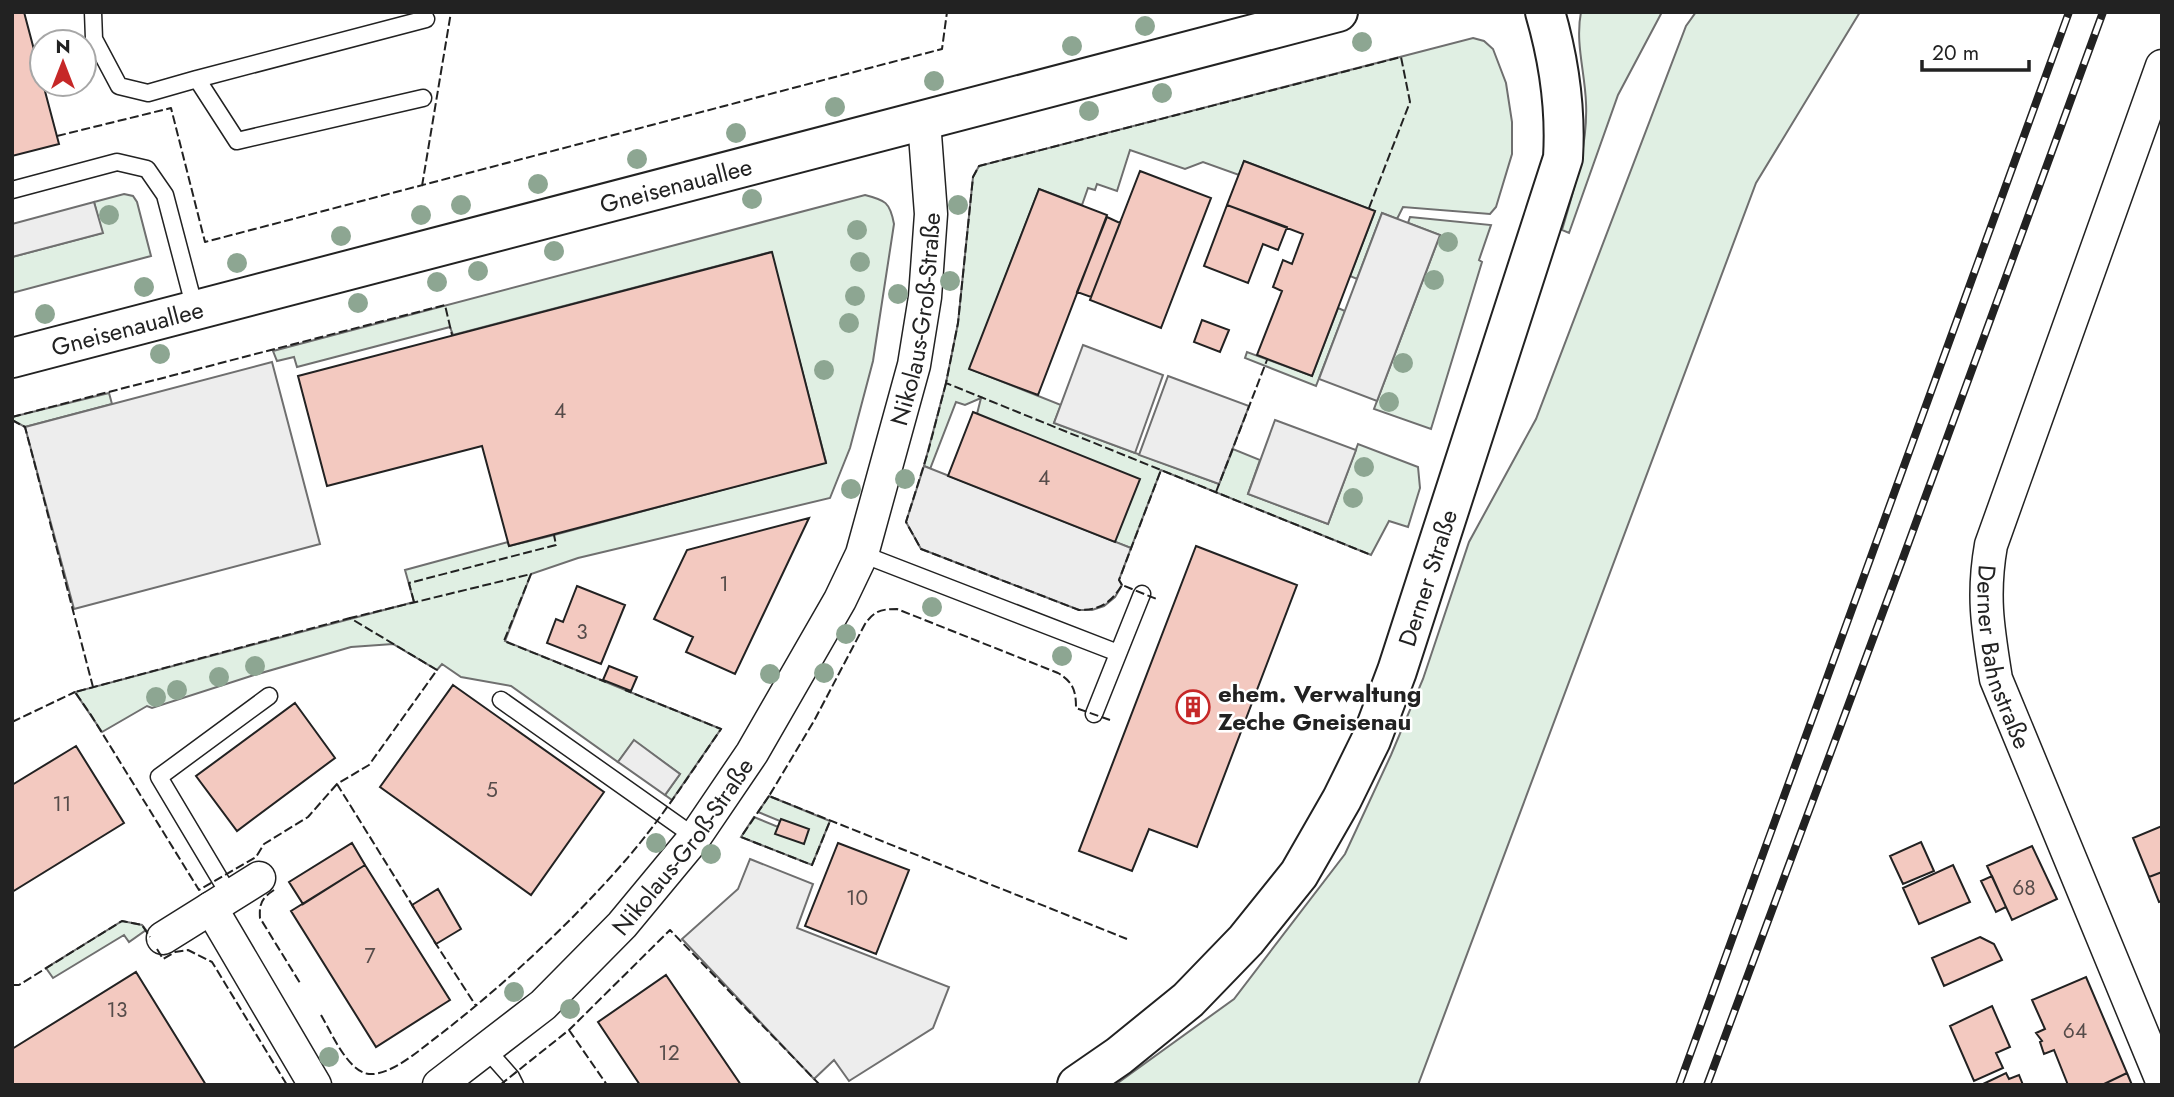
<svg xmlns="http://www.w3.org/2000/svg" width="2174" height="1097" font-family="Jost,sans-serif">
<rect width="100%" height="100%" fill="#fff"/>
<!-- green -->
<path fill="#e0efe3" stroke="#6f6f6f" stroke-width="2" d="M 1581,12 L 1662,12 L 1618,95 L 1569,233 L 1562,230 C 1574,189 1588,146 1586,103 C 1585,72 1575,43 1581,12 Z
M 1696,12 L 1860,12 L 1756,183 L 1418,1085 L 1115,1085 L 1234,999 L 1345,854 L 1391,755 L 1423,679 L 1469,542 L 1536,419 L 1686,26 Z
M 1473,38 L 1484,41 L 1493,49 L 1506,83 L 1512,122 L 1512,154 L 1496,207 L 1490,214 L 1403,207 L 1397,219 L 1382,213 L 1357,279 L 1350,276 L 1375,211 L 1244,161 L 1239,175 L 1203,162 L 1185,169 L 1130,150 L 1117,191 L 1097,184 L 1095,190 L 1088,188 L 1082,205 L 1039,189 L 970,369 L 1061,405 L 1054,423 L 1219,484 L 1233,449 L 1260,460 L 1248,494 L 1328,524 L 1358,444 L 1418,467 L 1420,488 L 1408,527 L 1389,521 L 1371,555 L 1161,470 L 1131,548 L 1115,542 L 977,414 L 981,398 L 965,405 L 956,402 L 930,469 L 924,466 L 946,383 L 958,323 L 973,177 L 979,166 Z
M 124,194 L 133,196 L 137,202 L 151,256 L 12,293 L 12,257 L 102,233 L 94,202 Z
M 865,195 C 885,200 890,202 894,224 L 873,361 L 850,448 L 830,498 L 578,558 L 531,574 L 505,641 L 721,729 L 672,800 L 665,795 L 680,774 L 634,741 L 618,762 L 511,686 L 461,677 L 442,664 L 437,670 L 393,644 L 351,647 L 251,676 L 152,708 L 147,706 L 102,732 L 75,692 L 414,602 L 405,570 L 508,542 L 509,546 L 554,535 L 826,462 L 771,252 L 453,335 L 450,327 L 297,367 L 294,357 L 277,361 L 273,351 Z
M 1410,217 L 1491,225 L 1479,260 L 1482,262 L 1431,429 L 1374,409 L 1440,235 L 1408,223 Z
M 1338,308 L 1345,311 L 1316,386 L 1245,358 L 1247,352 L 1312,376 Z
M 109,393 L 112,404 L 25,427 L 12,420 L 12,417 Z
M 769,796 L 830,821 L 812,865 L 741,837 L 754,817 L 778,827 L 780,821 L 758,812 Z
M 122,921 L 142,925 L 146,930 L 129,942 L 124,935 L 53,978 L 46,968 Z"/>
<!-- parking -->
<path fill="#ededed" stroke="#6f6f6f" stroke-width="2" d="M 94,202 L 103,233 L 12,257 L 12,224 Z
M 1382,213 L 1440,235 L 1377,401 L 1319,379 Z
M 1083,345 L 1163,375 L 1135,453 L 1054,423 Z
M 272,362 L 320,544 L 74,609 L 25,427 Z
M 1168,376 L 1249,406 L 1219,484 L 1139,455 Z
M 1275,420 L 1356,450 L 1328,524 L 1248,494 Z
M 924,466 L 1131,548 L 1119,580 L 1122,585 L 1115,597 L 1104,606 L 1092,610 L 1079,610 L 921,549 L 906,522 Z
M 634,740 L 680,774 L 665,795 L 618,762 Z
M 750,859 L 813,884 L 797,928 L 949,987 L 933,1028 L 849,1081 L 834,1060 L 814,1079 L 682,939 L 738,889 Z"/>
<!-- building -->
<path fill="#f3c9c0" stroke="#222" stroke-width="2" d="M 12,12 L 24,12 L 59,144 L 12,156 Z
M 1244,161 L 1375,211 L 1312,376 L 1257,355 L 1282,291 L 1273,287 L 1283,260 L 1292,264 L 1303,234 L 1227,205 Z
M 1140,171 L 1211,198 L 1161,328 L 1090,300 Z
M 1039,189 L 1107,215 L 1038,395 L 969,369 Z
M 1227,205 L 1287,227 L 1278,250 L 1263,244 L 1248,283 L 1204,266 Z
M 1107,217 L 1120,223 L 1091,297 L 1077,292 Z
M 772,252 L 826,463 L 509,546 L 482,446 L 327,486 L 298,376 Z
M 1202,320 L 1229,330 L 1220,352 L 1194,342 Z
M 973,412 L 1140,479 L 1115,542 L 948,476 Z
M 809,518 L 735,674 L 686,652 L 693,637 L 654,619 L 687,550 Z
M 1196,546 L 1297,585 L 1197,847 L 1149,829 L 1132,871 L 1079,851 Z
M 577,586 L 625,605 L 601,664 L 547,643 L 556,619 L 563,622 Z
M 609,666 L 637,677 L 631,691 L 603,680 Z
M 453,685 L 604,792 L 531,895 L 380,787 Z
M 295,703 L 335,758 L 237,831 L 196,776 Z
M 76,746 L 124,823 L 12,892 L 12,785 Z
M 781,819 L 809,829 L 804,844 L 775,834 Z
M 2162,826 L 2162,872 L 2149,877 L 2133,838 Z
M 1921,842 L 1934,871 L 1903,884 L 1890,856 Z
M 352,843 L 365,865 L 303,904 L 289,882 Z
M 838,843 L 909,870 L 876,954 L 805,926 Z
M 2032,846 L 2057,899 L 2012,920 L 1987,866 Z
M 365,865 L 450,1000 L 376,1047 L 291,911 Z
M 1953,865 L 1970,902 L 1919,924 L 1903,888 Z
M 2162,872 L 2162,901 L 2159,902 L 2149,877 Z
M 1992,876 L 2006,907 L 1996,912 L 1981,881 Z
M 438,889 L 461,929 L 436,944 L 412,905 Z
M 1980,937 L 1994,944 L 2002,960 L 1944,986 L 1932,958 Z
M 136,972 L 206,1085 L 12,1085 L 12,1049 Z
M 666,975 L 741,1085 L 640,1085 L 598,1022 Z
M 2086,977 L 2127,1073 L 2102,1085 L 2068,1085 L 2054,1050 L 2044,1054 L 2040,1042 L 2042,1041 L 2036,1033 L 2045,1029 L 2032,1000 Z
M 1992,1006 L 2010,1047 L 1996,1053 L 2003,1068 L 1974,1081 L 1950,1026 Z
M 2006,1073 L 2009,1079 L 2019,1075 L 2023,1085 L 1981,1085 Z
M 2127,1073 L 2132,1085 L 2102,1085 Z"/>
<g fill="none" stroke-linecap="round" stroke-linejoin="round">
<defs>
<path id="service" d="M 93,12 L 94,39 L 119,86 L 148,93 L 197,79 L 237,141 L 423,98
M 197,79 L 426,19
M 12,190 L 117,162 L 147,169 L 165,195 L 195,309
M 862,554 L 1118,653
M 501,700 L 695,837
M 1094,714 L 1142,594
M 230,896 L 159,777 L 269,696
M 487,1050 L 511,1077 L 515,1085"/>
<g id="minor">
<path id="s1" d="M 2162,66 L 1991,545 C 1982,596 1988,629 1996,679 L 2162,1081"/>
<path d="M 211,908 L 315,1085"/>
<path d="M 163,938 L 259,878"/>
<path id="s2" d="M 439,1085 L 543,1005 L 622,925 L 695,837 L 752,753 L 840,600 L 862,554 L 914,365 L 925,297 L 931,214 L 924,121"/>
</g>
<g id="secondary">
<path id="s3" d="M 12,358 L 1338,12"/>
<path id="s4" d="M 1077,1085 L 1119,1056 L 1188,1000 L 1246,940 L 1299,874 L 1342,799 L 1371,740 L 1397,671 L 1563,158 C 1566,108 1559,60 1545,12"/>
</g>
</defs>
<!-- service casing -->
<use href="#service" stroke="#222" stroke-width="19"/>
<!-- minor casing -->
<use href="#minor" stroke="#222" stroke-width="35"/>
<!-- secondary casing -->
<use href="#secondary" stroke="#222" stroke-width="42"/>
<!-- service -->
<use href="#service" stroke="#fff" stroke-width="16"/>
<!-- minor -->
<use href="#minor" stroke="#fff" stroke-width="32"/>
<!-- secondary -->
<use href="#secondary" stroke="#fff" stroke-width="38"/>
<defs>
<path id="rail" d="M 1679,1085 L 2069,12
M 1707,1085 L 1903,558 L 2103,12"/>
</defs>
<!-- rail casing -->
<use href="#rail" stroke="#222" stroke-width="8"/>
<!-- rail -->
<use href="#rail" stroke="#fff" stroke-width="5" stroke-dasharray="16" stroke-linecap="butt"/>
<!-- fence -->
<path stroke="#222" stroke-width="2" stroke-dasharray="9 3.5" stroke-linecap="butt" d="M 57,136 L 171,108 L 205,242 L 942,49 L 947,12
M 422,186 L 451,12
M 1369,208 L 1410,102 L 1401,57 L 979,166 L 973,177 L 958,323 L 946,383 L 1371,555
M 946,383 L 928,452 L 906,522 L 921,549 L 1079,610 C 1100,610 1111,603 1122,585 L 1159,600
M 12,417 L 445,305 L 452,335
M 12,420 L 25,427 L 93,687
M 1216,492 L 1267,360
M 1122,585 L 1119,580 L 1161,470
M 414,602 L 409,583 L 556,545 L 554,535
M 1110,720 L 1076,708 C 1076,690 1073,682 1058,673 L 897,609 C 881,609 874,611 865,624 L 814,721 L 769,796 L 1127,939
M 12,722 L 75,692
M 337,784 L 308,817 L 264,844 L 256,857 L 199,890 L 91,715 L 75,692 L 350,618
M 769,796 L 741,837 L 812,865 L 830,821
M 274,890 C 262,898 259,903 260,918 L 300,983
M 414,908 L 337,784 L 369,765 L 437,670 L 350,618 L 531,574 L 504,641 L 606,682
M 434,941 L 476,1006
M 157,949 L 163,959 L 175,952 L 188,950 L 212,962 L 287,1085
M 12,985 L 19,985 L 122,921 L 142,925 L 150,937
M 321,1015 C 331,1032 348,1072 369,1074 C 392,1076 424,1046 442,1033 C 507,982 569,925 624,862 C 660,821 690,774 721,729 L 625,690
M 569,1030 L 607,1085
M 500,1085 L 569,1030 L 670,930 L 820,1085"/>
</g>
<!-- trees -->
<g fill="#8da692">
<circle cx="1145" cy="26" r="10"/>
<circle cx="1362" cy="42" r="10"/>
<circle cx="1072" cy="46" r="10"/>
<circle cx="934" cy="81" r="10"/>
<circle cx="1162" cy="93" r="10"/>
<circle cx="835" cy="107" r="10"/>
<circle cx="1089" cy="111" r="10"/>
<circle cx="736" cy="133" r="10"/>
<circle cx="637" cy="159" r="10"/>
<circle cx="538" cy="184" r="10"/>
<circle cx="752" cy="199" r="10"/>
<circle cx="461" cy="205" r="10"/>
<circle cx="958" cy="205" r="10"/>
<circle cx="109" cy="215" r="10"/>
<circle cx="421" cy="215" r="10"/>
<circle cx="857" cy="230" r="10"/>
<circle cx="341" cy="236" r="10"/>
<circle cx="1448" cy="242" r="10"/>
<circle cx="554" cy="251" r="10"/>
<circle cx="860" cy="262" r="10"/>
<circle cx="237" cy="263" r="10"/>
<circle cx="478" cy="271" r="10"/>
<circle cx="1434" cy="280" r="10"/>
<circle cx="950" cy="281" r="10"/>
<circle cx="437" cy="282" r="10"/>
<circle cx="144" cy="287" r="10"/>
<circle cx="898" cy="294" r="10"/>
<circle cx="855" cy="296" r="10"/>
<circle cx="358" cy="303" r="10"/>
<circle cx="45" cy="314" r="10"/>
<circle cx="849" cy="323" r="10"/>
<circle cx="160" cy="354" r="10"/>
<circle cx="1403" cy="363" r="10"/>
<circle cx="824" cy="370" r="10"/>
<circle cx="1389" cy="402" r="10"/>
<circle cx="1364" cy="467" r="10"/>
<circle cx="905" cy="479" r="10"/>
<circle cx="851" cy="489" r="10"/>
<circle cx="1353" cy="498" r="10"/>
<circle cx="932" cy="607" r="10"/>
<circle cx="846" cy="634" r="10"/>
<circle cx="1062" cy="656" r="10"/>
<circle cx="255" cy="666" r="10"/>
<circle cx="824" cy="673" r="10"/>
<circle cx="770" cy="674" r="10"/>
<circle cx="219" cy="677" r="10"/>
<circle cx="177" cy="690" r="10"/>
<circle cx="156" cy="697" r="10"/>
<circle cx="656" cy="843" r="10"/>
<circle cx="711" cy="854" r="10"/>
<circle cx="514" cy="992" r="10"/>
<circle cx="570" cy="1009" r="10"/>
<circle cx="329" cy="1057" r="10"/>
</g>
<!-- icons -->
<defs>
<symbol id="building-ring" viewBox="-11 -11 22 22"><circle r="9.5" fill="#fff" stroke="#c62828" stroke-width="1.5"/><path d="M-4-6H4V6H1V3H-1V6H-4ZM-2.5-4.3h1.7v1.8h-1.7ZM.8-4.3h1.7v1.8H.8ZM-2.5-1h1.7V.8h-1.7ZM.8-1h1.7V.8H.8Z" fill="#c62828"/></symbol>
</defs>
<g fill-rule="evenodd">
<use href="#building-ring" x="1174" y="688" width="38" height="38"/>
</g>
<g text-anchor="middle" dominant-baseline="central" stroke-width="5" stroke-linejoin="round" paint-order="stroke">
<!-- number labels -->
<g font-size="21" fill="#564c4a">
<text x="560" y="411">4</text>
<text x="1044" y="478">4</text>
<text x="724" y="584">1</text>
<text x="582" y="632">3</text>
<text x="492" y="790">5</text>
<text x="62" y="804">11</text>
<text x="2024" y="888">68</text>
<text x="857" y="898">10</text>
<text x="370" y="956">7</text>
<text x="117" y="1010">13</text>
<text x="2075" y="1031">64</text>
<text x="669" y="1053">12</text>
</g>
<!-- street labels -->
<g font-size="24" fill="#222" stroke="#fff">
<text stroke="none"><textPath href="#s3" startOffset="686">Gneisenauallee</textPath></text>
<text stroke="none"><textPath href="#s2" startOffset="929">Nikolaus-Groß-Straße</textPath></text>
<text stroke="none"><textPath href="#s3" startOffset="119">Gneisenauallee</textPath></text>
<text stroke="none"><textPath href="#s4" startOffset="632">Derner Straße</textPath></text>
<text stroke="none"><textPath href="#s1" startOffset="623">Derner Bahnstraße</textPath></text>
<text stroke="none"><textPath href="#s2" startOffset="343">Nikolaus-Groß-Straße</textPath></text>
</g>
<!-- poi labels -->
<g font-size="24" font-weight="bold" fill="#222" stroke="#fff" text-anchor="start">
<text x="1218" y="693">ehem. Verwaltung<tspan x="1218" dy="28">Zeche Gneisenau</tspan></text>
</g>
</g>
<!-- border -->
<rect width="2174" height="1097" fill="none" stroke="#222222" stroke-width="28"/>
<!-- north arrow -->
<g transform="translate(63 63)"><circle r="33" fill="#ffffff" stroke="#a7a7a7" stroke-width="2"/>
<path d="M0-5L12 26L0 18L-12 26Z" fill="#c62828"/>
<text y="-10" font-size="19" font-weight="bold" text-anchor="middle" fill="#222222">N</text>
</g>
<!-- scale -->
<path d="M1922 60v10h107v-10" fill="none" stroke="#222222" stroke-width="3.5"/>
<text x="1932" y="60" font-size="21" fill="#222222" stroke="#ffffff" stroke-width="5" paint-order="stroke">20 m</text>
</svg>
